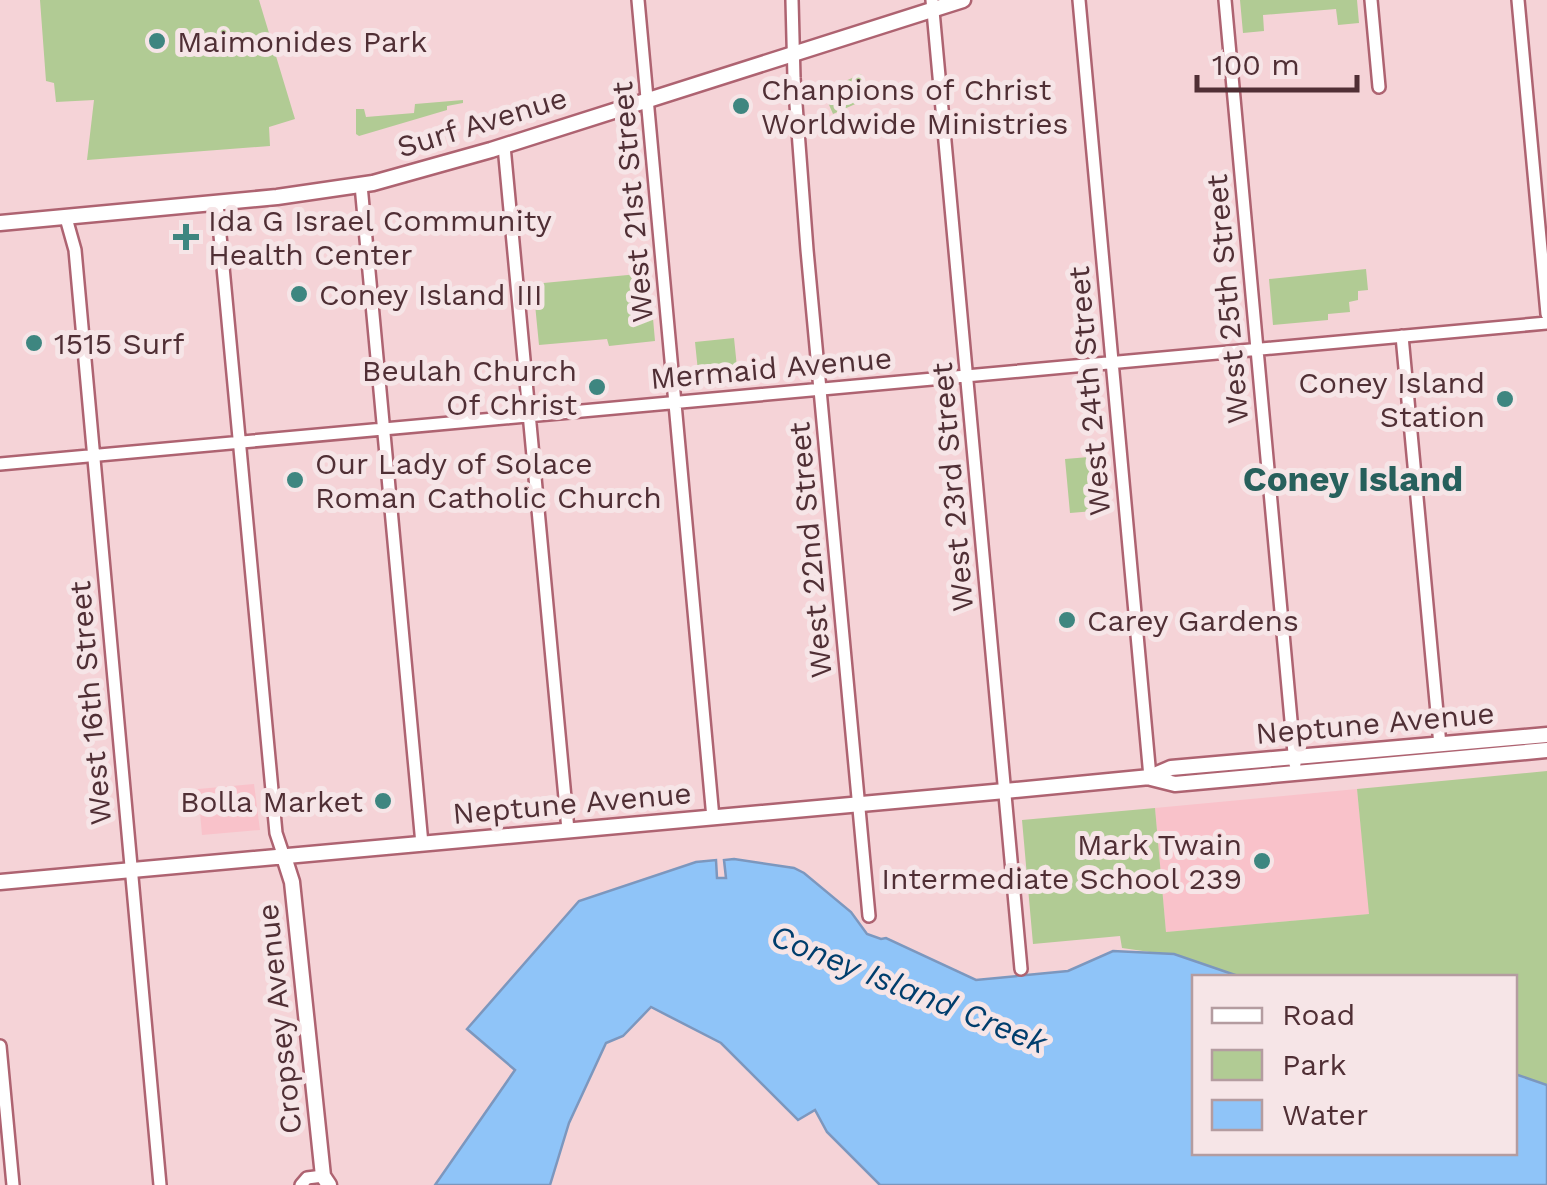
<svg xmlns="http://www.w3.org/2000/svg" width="1547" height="1185" font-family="'Work Sans',sans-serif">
<rect width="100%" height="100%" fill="#f5d3d7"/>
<!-- built -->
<path fill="#f9c2ca" d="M 254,784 L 260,830 L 202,835 L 198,789 Z
M 1357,789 L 1370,914 L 1166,932 L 1155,808 Z"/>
<!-- green -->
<path fill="#b1cb94" d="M 40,0 L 259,0 L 295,119 L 269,127 L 270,146 L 87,160 L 94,100 L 56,102 L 54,83 L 46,81 Z
M 1240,0 L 1357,0 L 1359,23 L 1338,25 L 1336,9 L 1263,15 L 1264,31 L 1243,33 Z
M 861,74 L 871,97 L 833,114 L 823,91 Z
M 463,100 L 463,103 L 447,106 L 447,110 L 359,136 L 356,134 L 356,109 L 364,109 L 366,117 L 414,113 L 415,104 Z
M 1366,269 L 1368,290 L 1358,291 L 1358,300 L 1349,302 L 1350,312 L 1328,314 L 1328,320 L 1273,325 L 1269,279 Z
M 649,273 L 655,341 L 609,346 L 607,339 L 539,345 L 533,284 Z
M 734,338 L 738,377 L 699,381 L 695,342 Z
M 1101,456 L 1106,510 L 1070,513 L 1065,459 Z
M 1547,771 L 1547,1085 L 1515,1074 L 1514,978 L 1194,978 L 1049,974 L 1068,971 L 1113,951 L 1150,952 L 1122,948 L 1120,936 L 1033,944 L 1022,820 L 1155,808 L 1166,932 L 1369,914 L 1357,789 Z"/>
<!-- water -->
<path fill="#8fc4f8" stroke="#7c97be" stroke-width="2.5" d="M 734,859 L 794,868 L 804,873 L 851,912 L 867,934 L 881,939 L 886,938 L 976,980 L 1068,971 L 1113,951 L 1174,954 L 1241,977 L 1194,978 L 1194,1152 L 1514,1152 L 1515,1074 L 1547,1085 L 1547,1185 L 880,1185 L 827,1132 L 815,1110 L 798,1120 L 721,1043 L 651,1007 L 623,1036 L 606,1043 L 569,1123 L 550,1185 L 435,1185 L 515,1070 L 467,1029 L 579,901 L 696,862 L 716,860 L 717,878 L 726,878 L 724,860 Z"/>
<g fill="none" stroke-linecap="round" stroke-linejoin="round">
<defs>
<path id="minor" d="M 638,0 L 713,818
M 792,0 L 794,78 L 807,250 L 869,916
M 932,0 L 1021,969
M 1079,0 L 1150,777
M 1225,0 L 1295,764
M 1371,0 L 1379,87
M 1518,0 L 1547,314
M 504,146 L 568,830
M 361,185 L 422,844
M 217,203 L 276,833 L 284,857
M 66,218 L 75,250 L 160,1185
M 1402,336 L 1440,745
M 0,464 L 1547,323
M 0,1046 L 13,1185
M 301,1185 L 307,1178 L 323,1176"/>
<path id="major" d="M 0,223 L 277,197 L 373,183 L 491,150 L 963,0
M 1151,778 L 1175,784 L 1547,750
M 284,857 L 292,882 L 323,1176 L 329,1185
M 0,882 L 1005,791 L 1150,777 L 1171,768 L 1547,735"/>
</defs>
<!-- minor casing -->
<use href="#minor" stroke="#ae6371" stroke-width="16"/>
<!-- major casing -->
<use href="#major" stroke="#ae6371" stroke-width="19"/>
<!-- minor -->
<use href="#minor" stroke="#fff" stroke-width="11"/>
<!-- major -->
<use href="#major" stroke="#fff" stroke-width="14"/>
</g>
<!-- markers -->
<g fill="#3e8680" stroke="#f6e5e7" stroke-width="4">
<circle cx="157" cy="41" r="10"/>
<circle cx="741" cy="106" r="10"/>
<path d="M181 222h10v10h10v10h-10v10h-10v-10h-10v-10h10z"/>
<circle cx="299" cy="294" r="10"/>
<circle cx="34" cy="343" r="10"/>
<circle cx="597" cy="387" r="10"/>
<circle cx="1505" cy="399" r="10"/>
<circle cx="295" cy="480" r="10"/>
<circle cx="1067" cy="620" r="10"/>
<circle cx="383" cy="801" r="10"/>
<circle cx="1262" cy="861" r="10"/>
</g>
<g text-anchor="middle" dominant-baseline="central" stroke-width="10" stroke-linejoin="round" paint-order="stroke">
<!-- poi labels -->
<g font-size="30" fill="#502f35" stroke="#f6e5e7" text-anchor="start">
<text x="177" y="41">Maimonides Park</text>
<text x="761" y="89">Chanpions of Christ<tspan x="761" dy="34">Worldwide Ministries</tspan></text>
<text x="208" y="220">Ida G Israel Community<tspan x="208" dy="34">Health Center</tspan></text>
<text x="319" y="294">Coney Island III</text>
<text x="54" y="343">1515 Surf</text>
<text x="577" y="370" text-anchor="end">Beulah Church<tspan x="577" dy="34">Of Christ</tspan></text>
<text x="1485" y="382" text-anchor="end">Coney Island<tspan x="1485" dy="34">Station</tspan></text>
<text x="315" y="463">Our Lady of Solace<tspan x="315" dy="34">Roman Catholic Church</tspan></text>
<text x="1087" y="620">Carey Gardens</text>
<text x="363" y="801" text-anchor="end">Bolla Market</text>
<text x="1242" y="844" text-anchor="end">Mark Twain<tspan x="1242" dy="34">Intermediate School 239</tspan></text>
</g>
<!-- street labels -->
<g font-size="30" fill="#502f35" stroke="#f6e5e7">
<text transform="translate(482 122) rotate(-17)">Surf Avenue</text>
<text transform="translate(632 202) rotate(-95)">West 21st Street</text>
<text transform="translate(1227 299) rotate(-95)">West 25th Street</text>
<text transform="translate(771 368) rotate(-5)">Mermaid Avenue</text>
<text transform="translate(1089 391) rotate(-95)">West 24th Street</text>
<text transform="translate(952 487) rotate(-95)">West 23rd Street</text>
<text transform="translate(810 550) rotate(-95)">West 22nd Street</text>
<text transform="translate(90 703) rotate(-95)">West 16th Street</text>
<text transform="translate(1375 723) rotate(-5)">Neptune Avenue</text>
<text transform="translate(572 803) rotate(-5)">Neptune Avenue</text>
<text transform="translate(279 1019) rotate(-96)">Cropsey Avenue</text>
</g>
<!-- water labels -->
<g font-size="32" font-style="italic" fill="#003e6d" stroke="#f6e5e7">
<text transform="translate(909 989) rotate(22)">Coney Island Creek</text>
</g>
<!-- quarter labels -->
<g font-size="35" font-weight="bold" fill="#27605c" stroke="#f6e5e7">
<text x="1353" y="479">Coney Island</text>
</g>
</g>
<!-- legend -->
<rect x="1192" y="975" width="325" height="180" fill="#f6e5e7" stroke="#b49ca0" stroke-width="2.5"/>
<rect x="1212" y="1008" width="50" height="15" fill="#ffffff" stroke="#b49ca0" stroke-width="2.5"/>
<text x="1282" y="1025" font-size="30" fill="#502f35">Road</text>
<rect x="1212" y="1050" width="50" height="30" fill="#b1cb94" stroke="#b49ca0" stroke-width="2.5"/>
<text x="1282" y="1075" font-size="30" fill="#502f35">Park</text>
<rect x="1212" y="1100" width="50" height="30" fill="#8fc4f8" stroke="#b49ca0" stroke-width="2.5"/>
<text x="1282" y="1125" font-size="30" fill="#502f35">Water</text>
<!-- scale -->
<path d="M1197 75v15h160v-15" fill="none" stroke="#502f35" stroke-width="5"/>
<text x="1212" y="75" font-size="30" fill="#502f35" stroke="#f6e5e7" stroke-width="8" paint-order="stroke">100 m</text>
</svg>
